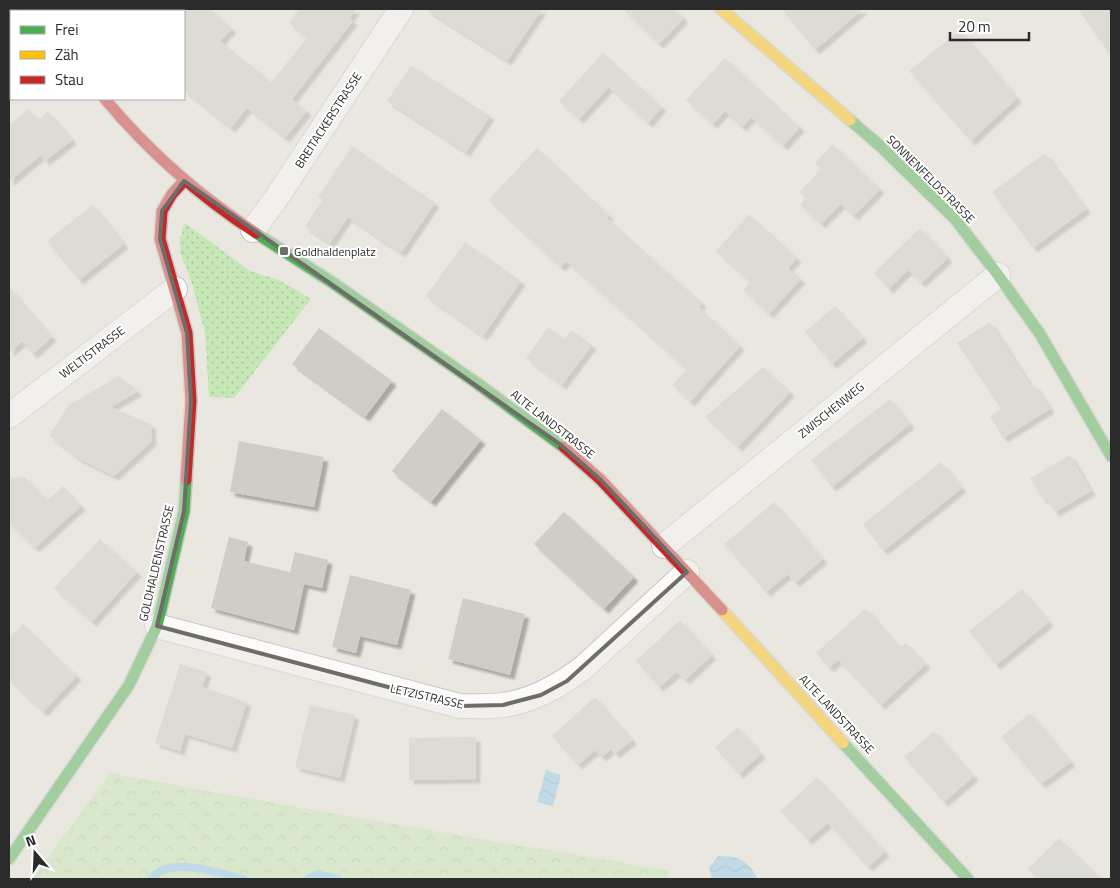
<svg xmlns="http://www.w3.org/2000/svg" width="1120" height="888" font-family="'Titillium Web',sans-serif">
<defs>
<pattern id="grass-dots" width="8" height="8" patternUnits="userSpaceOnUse" patternTransform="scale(1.25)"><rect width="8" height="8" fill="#c5e8b6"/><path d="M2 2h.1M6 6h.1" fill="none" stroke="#a9c79d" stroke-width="1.8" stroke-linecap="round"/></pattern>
<pattern id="forest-crowns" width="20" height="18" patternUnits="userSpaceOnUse" patternTransform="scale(1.25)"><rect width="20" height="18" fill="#c5e8b6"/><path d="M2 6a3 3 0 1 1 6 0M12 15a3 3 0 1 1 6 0" fill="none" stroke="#a9c79d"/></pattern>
<pattern id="water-waves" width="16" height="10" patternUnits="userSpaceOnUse" patternTransform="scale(1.25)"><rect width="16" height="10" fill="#8ecaf1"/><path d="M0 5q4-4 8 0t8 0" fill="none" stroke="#74a4c3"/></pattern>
<filter id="shadow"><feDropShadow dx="4.5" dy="4.5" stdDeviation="1" flood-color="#0004"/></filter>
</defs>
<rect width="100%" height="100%" fill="#eae7e0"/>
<!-- grass -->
<path fill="url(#grass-dots)" d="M 185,223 L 250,271 L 279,280 L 311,299 L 234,398 L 209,397 L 205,333 L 192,284 L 180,251 L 180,238 Z"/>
<!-- forest -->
<path fill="url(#forest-crowns)" d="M 110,773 L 351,817 L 667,870 L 672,879 L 32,879 Z"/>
<!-- water -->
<path fill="url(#water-waves)" d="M 546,770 L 561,775 L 553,806 L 537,802 Z
M 718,856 C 741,857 746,859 758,879 L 712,879 L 709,868 Z"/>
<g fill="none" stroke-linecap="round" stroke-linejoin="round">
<!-- stream -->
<path stroke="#8ecaf1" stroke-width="8" d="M 151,879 C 171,855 217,873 243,879
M 308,879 L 317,874 L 337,879"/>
</g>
<!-- building -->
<path fill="#cfcdc8" filter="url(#shadow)" d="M 184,9 L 211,9 L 232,29 L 220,41 L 271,82 L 307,38 L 289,23 L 299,9 L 356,9 L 349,18 L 353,21 L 292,99 L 307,111 L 285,138 L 247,108 L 231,128 L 184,91 Z
M 425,9 L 542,9 L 507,61 Z
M 623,9 L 674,9 L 684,18 L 659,44 Z
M 782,9 L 863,9 L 815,50 Z
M 1078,9 L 1111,9 L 1111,56 Z
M 960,30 L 1017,98 L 971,141 L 909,71 Z
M 603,53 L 662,107 L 648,123 L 609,87 L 579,119 L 559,101 Z
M 725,58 L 800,127 L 783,146 L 751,117 L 742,127 L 725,111 L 713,124 L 686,100 Z
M 411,65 L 490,116 L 466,152 L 387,101 Z
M 28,109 L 38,120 L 48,111 L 72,140 L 45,161 L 41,155 L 9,182 L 9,125 Z
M 833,144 L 880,189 L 854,216 L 841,204 L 821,224 L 800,205 L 806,198 L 799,192 L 821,169 L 815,163 Z
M 352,146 L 435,203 L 401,253 L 348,217 L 330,243 L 305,227 L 322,200 L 318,197 Z
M 537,148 L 609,215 L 607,218 L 702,303 L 699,307 L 740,346 L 690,402 L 672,385 L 687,369 L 566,261 L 561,267 L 488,200 Z
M 1045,153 L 1086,209 L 1033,248 L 992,192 Z
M 93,205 L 124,244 L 79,280 L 47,241 Z
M 749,214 L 797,258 L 788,268 L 801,279 L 769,314 L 743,290 L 750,282 L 716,251 Z
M 920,228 L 948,258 L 921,283 L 908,270 L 889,289 L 874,273 Z
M 465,242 L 521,281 L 483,336 L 426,296 Z
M 9,287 L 52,337 L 33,354 L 22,341 L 9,353 Z
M 835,306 L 863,338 L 832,364 L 805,332 Z
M 990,322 L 1031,386 L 1034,384 L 1050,409 L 1003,438 L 990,416 L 1001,409 L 957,343 Z
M 548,327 L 564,339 L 571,330 L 592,345 L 562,385 L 526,358 Z
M 319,328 L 392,381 L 365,417 L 292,364 Z
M 763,367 L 790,392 L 738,447 L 705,417 Z
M 119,376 L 138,391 L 111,407 L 151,424 L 152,441 L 114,476 L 78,458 L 49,436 L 69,405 Z
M 890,399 L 910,424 L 832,487 L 811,460 Z
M 442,409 L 481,440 L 431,502 L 392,471 Z
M 239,441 L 324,457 L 314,507 L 230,492 Z
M 1070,455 L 1091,491 L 1055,512 L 1046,498 L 1043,500 L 1030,478 Z
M 941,462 L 962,488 L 883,551 L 863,524 Z
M 25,477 L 47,501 L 63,486 L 81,506 L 35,548 L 9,523 L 9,478 Z
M 774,502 L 823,559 L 795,583 L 788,574 L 766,592 L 724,544 Z
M 564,512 L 634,577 L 604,609 L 534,544 Z
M 229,537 L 248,542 L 244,561 L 264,566 L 290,572 L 295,552 L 328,560 L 322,588 L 304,584 L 294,630 L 211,608 Z
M 100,539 L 137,572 L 92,622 L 54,588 Z
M 350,575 L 411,590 L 397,645 L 360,636 L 356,653 L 332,647 Z
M 1022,589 L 1049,622 L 996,665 L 969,631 Z
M 463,598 L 525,614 L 510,675 L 448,659 Z
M 866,608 L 900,648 L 906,643 L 926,664 L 881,705 L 838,660 L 829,668 L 816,653 Z
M 680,620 L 712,655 L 685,680 L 677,672 L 659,687 L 636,661 Z
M 23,624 L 77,676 L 43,712 L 9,680 L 9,638 Z
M 180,664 L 207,672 L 202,687 L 247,702 L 232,748 L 185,734 L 180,751 L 155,743 Z
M 595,697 L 632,740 L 615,754 L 611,749 L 602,757 L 595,750 L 578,765 L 552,736 Z
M 310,705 L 355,715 L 340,778 L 295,767 Z
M 1030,713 L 1071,762 L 1041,784 L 1001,737 Z
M 738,727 L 761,754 L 739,774 L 715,747 Z
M 934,731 L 974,776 L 944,802 L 904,757 Z
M 476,737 L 476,779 L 409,780 L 409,738 Z
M 817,777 L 885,852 L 868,867 L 828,823 L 808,840 L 781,811 Z
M 1059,838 L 1101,879 L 1039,879 L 1028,869 Z"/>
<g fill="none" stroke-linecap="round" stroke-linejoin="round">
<defs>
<path id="street" d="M 253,230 L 277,197 L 401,9
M 9,416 L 175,289
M 664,546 L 998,275
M 157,626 L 460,706 C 474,706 489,707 503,705 C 533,701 559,686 583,668 L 687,572"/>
<path id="fast" d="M 850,120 L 879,145 L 955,219 L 998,275 L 1040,334 L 1111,456
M 256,233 L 332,282 L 477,383 L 564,447
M 843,743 L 968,879
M 9,859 L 129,685 L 157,626 L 184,511 L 186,480"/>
<path id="slow" d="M 721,9 L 850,120
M 722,610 L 843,743"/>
<path id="jam" d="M 31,9 L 33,11
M 105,99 C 149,152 198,195 256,233
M 184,181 L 172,194 L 162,211 L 160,239 L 187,333 L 191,401 L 186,480
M 564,447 L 601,480 L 722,610"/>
</defs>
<!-- street casing -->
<use href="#street" stroke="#c7c6c6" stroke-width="26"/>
<!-- fast casing -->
<use href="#fast" stroke="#c7c6c6" stroke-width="14"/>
<!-- slow casing -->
<use href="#slow" stroke="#c7c6c6" stroke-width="14"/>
<!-- jam casing -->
<use href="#jam" stroke="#c7c6c6" stroke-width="14"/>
<!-- street -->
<use href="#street" stroke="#fcfbfa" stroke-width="24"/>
<!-- fast -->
<use href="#fast" stroke="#4caf50" stroke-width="11"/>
<!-- slow -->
<use href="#slow" stroke="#ffc107" stroke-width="11"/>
<!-- jam -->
<use href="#jam" stroke="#c62828" stroke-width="11"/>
</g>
<!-- marked area -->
<path d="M0 0H1120V888H0ZM 184,181 L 561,445 L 601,480 L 687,572 L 567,681 L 541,695 L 503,705 L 460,706 L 157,626 L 184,511 L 191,401 L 187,333 L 160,239 L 162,211 Z" fill="#eae7e0" fill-opacity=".55" fill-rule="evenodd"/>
<path fill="none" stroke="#6e6d6a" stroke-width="4" stroke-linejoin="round" d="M 184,181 L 561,445 L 601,480 L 687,572 L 567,681 L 541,695 L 503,705 L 460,706 L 157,626 L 184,511 L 191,401 L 187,333 L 160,239 L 162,211 Z"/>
<!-- markers -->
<rect fill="#6e6d6a" stroke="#fff" stroke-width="2" x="279" y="246" width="10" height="10" rx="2.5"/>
<g text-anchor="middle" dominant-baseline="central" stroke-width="4" stroke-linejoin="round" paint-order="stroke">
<!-- street labels -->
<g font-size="12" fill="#2b2b2b" stroke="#fff">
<text transform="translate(328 120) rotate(-57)">BREITACKERSTRASSE</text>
<text transform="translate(931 179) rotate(45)">SONNENFELDSTRASSE</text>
<text transform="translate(92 352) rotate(-37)">WELTISTRASSE</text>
<text transform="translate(831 410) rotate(-39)">ZWISCHENWEG</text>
<text transform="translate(553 424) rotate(38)">ALTE LANDSTRASSE</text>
<text transform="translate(156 563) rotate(-77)">GOLDHALDENSTRASSE</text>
<text transform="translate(427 696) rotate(13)">LETZISTRASSE</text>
<text transform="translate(837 714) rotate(47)">ALTE LANDSTRASSE</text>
</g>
<!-- poi labels -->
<g font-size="12" fill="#2b2b2b" stroke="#fff" text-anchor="start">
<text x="294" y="251">Goldhaldenplatz</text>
</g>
</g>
<!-- border -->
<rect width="1120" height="888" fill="none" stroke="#2b2b2b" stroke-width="20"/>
<!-- legend -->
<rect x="10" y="10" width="175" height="90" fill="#ffffff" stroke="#aaaaaa"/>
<rect x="20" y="26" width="25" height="8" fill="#4caf50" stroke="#aaaaaa"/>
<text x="55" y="35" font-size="15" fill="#2b2b2b">Frei</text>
<rect x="20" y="51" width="25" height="8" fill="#ffc107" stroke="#aaaaaa"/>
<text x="55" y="60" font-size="15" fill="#2b2b2b">Zäh</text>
<rect x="20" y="76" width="25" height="8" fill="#c62828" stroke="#aaaaaa"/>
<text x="55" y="85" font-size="15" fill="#2b2b2b">Stau</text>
<!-- north arrow -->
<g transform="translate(35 853) rotate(341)" stroke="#ffffff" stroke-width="4" paint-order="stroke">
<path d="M0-4L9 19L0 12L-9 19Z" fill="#2b2b2b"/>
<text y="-8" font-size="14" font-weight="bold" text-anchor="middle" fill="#2b2b2b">N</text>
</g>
<!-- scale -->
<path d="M950 32v8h79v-8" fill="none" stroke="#2b2b2b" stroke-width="2.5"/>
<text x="958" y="32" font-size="15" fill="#2b2b2b" stroke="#ffffff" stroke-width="4" paint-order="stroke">20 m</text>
</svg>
